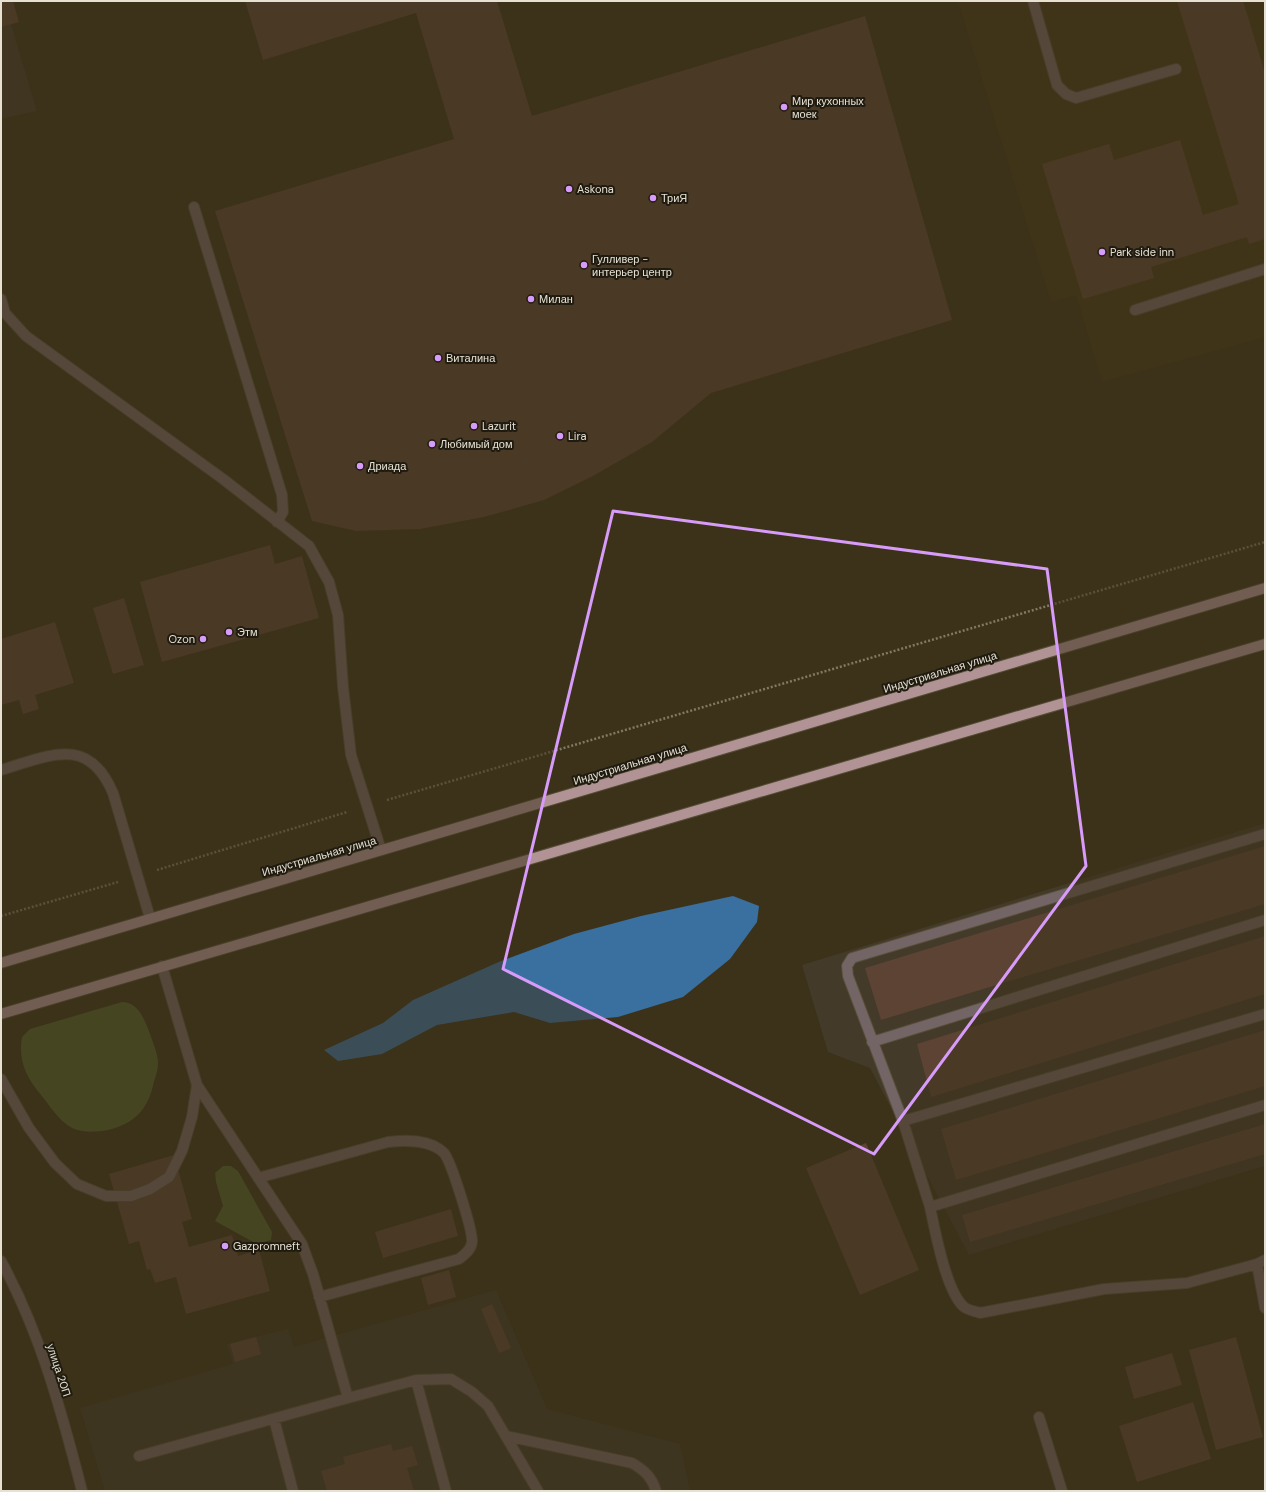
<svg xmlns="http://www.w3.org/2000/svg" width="1266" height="1492" font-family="'DM Sans',sans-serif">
<rect width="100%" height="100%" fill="#3c3219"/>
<!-- commercial -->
<path fill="#423a29" d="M 496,1290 L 547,1409 L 680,1444 L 690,1491 L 105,1491 L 80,1408 L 233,1364 L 227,1344 L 288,1329 L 294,1347 Z"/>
<!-- industrial -->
<path fill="#433a29" d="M 1,1 L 11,24 L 37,111 L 1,119 Z
M 1265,823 L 1265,1166 L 969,1255 L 870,1068 L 828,1052 L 802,965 Z"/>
<!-- built -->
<path fill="#463918" d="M 958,1 L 1265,1 L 1265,337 L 1102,382 L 1076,295 L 1051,302 Z"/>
<!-- green -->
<path fill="#505d2d" d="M 122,1002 C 139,1002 145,1021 150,1034 C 153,1043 158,1054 158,1063 C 158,1069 156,1076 154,1081 C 149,1108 135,1124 108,1130 C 96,1132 83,1133 72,1128 C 59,1121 50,1106 41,1095 C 26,1077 18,1061 22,1037 L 30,1029 Z
M 223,1166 L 231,1166 L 238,1171 L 272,1232 L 271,1240 L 257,1244 L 215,1221 L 223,1206 L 216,1182 L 215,1173 Z"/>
<!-- water -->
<path fill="#3a709f" d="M 733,896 L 759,906 L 757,922 L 730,959 L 683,997 L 618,1017 L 550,1023 L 514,1012 L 437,1025 L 382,1054 L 338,1061 L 324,1050 L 383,1023 L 413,1000 L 501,961 L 574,934 L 641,916 Z"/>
<!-- building -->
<path fill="#5c4334" d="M 1,1 L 13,1 L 19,22 L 1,27 Z
M 245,1 L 497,1 L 532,116 L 865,16 L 952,320 L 711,393 L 652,442 L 593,476 L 544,500 L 484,517 L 420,529 L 356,531 L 312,521 L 215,211 L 454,139 L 416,13 L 263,60 Z
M 1177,1 L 1243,1 L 1265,73 L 1265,239 L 1249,244 L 1247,237 L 1151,267 L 1154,278 L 1083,299 L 1042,164 L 1109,144 L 1114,160 L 1180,140 L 1203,215 L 1239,204 Z
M 270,545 L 275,564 L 302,556 L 319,618 L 162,662 L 140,582 Z
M 124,598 L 144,665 L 113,674 L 93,608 Z
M 55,622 L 74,683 L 35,695 L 39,709 L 23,714 L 19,700 L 1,705 L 1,639 Z
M 1265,846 L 1265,904 L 881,1020 L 865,968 Z
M 1265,936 L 1265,994 L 931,1097 L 917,1044 Z
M 1265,1030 L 1265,1086 L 956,1180 L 941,1129 Z
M 1265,1124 L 1265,1154 L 970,1242 L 962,1215 Z
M 866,1143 L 919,1270 L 860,1295 L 806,1168 Z
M 174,1155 L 192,1219 L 182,1222 L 189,1247 L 232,1235 L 238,1256 L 259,1250 L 270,1291 L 186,1314 L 176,1277 L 155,1283 L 150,1269 L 147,1270 L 139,1241 L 129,1244 L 109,1174 Z
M 451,1209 L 458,1236 L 383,1258 L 375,1232 Z
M 449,1270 L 456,1297 L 428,1305 L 421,1278 Z
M 492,1304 L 511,1348 L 499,1353 L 481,1309 Z
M 256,1337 L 261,1354 L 235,1362 L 230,1344 Z
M 1236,1337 L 1263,1437 L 1216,1450 L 1189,1350 Z
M 1172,1353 L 1182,1385 L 1134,1399 L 1125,1367 Z
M 1193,1402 L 1211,1459 L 1137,1482 L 1119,1426 Z
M 391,1444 L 393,1451 L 412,1446 L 418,1465 L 407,1468 L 414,1491 L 327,1491 L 321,1471 L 345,1464 L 343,1457 Z"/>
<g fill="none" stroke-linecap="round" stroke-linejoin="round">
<defs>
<path id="lane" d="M 1033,1 L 1057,85 L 1066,94 L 1076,98 L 1176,69
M 194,207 L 282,495 L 283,512 L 277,522
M 1,299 L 5,313 L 26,336 L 223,479 L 309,546 L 329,582 L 338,615 L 343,687 L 351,755 L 381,850
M 1135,310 L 1265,269
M 1,770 C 49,756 88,734 113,793 L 150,918
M 1265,834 L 852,958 L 847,966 L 848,976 L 903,1121 L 930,1207 L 1265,1105
M 162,966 L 197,1085 L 302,1244 L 313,1274 L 348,1398 L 416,1380 L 451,1379 L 472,1392 L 488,1406 L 538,1491
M 872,1042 L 1265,920
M 1,1079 L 29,1128 L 55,1163 L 77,1184 L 106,1196 L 131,1196 L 150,1189 L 169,1177 L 182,1151 L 192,1117 L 197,1085
M 903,1121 L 1265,1014
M 258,1178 L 388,1142 C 406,1140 430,1139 444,1153 C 451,1161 473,1231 472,1242 C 471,1250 465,1254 459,1259 L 319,1297
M 930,1207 C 935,1231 946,1290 963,1306 C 966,1310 975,1311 980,1313 L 1104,1289 L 1187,1283 L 1257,1264 L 1265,1260
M 1257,1264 L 1265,1308
M 416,1380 L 446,1491
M 1039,1417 L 1062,1491
M 274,1419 L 293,1491
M 506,1436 L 632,1463 C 644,1470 652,1477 656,1491
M 139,1456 L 348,1398"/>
<path id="street" d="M 1,1261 C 40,1332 62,1413 82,1491"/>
<path id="primary" d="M 1,963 L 1265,588
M 1,1014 L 1265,644"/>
</defs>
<!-- lane casing -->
<use href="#lane" stroke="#574e37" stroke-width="12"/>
<!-- street casing -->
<use href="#street" stroke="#574e37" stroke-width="12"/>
<!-- primary casing -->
<use href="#primary" stroke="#574e37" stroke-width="12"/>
<!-- path -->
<path stroke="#827964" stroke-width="2.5" stroke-dasharray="2 2" stroke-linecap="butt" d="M 387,800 L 1265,542
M 157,870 L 347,812
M 1,916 L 118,882"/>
<!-- lane -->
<use href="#lane" stroke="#736465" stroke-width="10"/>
<!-- street -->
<use href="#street" stroke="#736465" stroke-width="10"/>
<!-- primary -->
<use href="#primary" stroke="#b19396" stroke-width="10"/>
</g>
<!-- marked area -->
<path d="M0 0H1266V1492H0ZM 613,511 L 1047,569 L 1086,866 L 874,1154 L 503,969 Z" fill="#3c3219" fill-opacity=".55" fill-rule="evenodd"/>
<path fill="none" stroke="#d79bf9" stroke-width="3" stroke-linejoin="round" d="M 613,511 L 1047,569 L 1086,866 L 874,1154 L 503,969 Z"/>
<!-- markers -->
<g fill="#d79bf9" stroke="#1f1b10" stroke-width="1.5">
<circle cx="784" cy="107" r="4"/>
<circle cx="569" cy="189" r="4"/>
<circle cx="653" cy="198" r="4"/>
<circle cx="1102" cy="252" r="4"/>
<circle cx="584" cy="265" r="4"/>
<circle cx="531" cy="299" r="4"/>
<circle cx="438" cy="358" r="4"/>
<circle cx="474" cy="426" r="4"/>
<circle cx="560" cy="436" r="4"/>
<circle cx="432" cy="444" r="4"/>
<circle cx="360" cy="466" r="4"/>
<circle cx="229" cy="632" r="4"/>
<circle cx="203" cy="639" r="4"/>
<circle cx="225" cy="1246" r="4"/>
</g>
<g text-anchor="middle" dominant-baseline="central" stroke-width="4" stroke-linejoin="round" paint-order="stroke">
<!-- poi labels -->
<g font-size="11" fill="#e7e1d2" stroke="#1f1b10" text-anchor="start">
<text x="792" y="101">Мир кухонных<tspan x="792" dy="13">моек</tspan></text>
<text x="577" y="189">Askona</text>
<text x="661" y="198">ТриЯ</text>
<text x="1110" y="252">Park side inn</text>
<text x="592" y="259">Гулливер -<tspan x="592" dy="13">интерьер центр</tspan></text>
<text x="539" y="299">Милан</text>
<text x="446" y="358">Виталина</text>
<text x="482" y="426">Lazurit</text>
<text x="568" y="436">Lira</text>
<text x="440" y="444">Любимый дом</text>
<text x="368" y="466">Дриада</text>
<text x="237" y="632">Этм</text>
<text x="195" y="639" text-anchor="end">Ozon</text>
<text x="233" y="1246">Gazpromneft</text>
</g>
<!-- street labels -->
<g font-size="11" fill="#e7e1d2" stroke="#1f1b10">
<text transform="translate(940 672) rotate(-17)">Индустриальная улица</text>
<text transform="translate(630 764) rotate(-17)">Индустриальная улица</text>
<text transform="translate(319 856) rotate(-16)">Индустриальная улица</text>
<text transform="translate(59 1370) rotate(72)">улица 20П</text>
</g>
</g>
<!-- border -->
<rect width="1266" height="1492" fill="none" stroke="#e7e1d2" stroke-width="4"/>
</svg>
